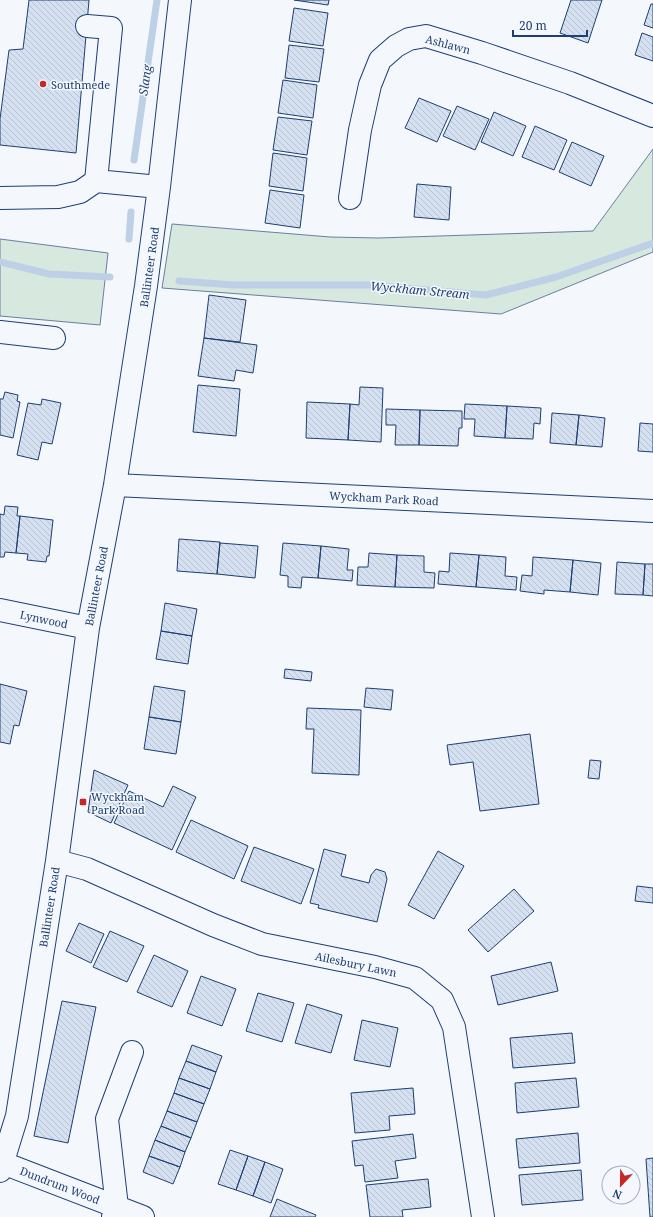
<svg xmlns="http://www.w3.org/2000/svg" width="653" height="1217" font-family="'Noto Serif',serif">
<defs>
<pattern id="building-back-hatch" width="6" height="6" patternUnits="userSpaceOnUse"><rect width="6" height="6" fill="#d5e0f0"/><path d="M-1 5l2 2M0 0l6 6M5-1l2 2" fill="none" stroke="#b6c1d1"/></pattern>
</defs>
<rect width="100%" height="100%" fill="#f4f7fb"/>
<!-- green -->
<path fill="#d7e8df" stroke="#687fa3" d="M 653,149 L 653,252 L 501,314 L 162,288 L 172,224 L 330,237 L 378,238 L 593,231 Z
M 0,239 L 108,253 L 100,325 L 0,316 Z"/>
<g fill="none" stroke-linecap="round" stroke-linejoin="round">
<!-- stream -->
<path stroke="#bed0e5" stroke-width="7" d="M 134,160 L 157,0
M 129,239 L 131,212
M 0,262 L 49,274 L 110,277
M 179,281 L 233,285 L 369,285 L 486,295 L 556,277 L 653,243"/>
</g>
<!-- building -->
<path fill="url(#building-back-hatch)" stroke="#1d3f73" d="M 29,0 L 89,0 L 76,153 L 0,145 L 0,119 L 9,50 L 23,49 Z
M 294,0 L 329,0 L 328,5 Z
M 571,0 L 602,0 L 588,43 L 560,33 Z
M 651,4 L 653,4 L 653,28 L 644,25 Z
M 294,8 L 328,13 L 323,46 L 289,41 Z
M 642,33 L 653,37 L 653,61 L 635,55 Z
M 289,45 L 324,49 L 319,82 L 285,78 Z
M 283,80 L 317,85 L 313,118 L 278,113 Z
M 419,98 L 451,111 L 437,142 L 405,128 Z
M 457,106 L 489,119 L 475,150 L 443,136 Z
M 494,112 L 526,126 L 513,156 L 481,142 Z
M 278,117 L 312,121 L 307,155 L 273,150 Z
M 535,126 L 567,140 L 554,170 L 522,157 Z
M 572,142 L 604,156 L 591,186 L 559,172 Z
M 273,153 L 307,158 L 303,191 L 269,186 Z
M 417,184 L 451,187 L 449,220 L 414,217 Z
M 270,190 L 304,195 L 300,228 L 265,223 Z
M 209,295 L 246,300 L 240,342 L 204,338 Z
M 204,338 L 257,345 L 253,373 L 236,370 L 234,381 L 198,376 Z
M 198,385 L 240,389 L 236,436 L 193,432 Z
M 360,387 L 383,388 L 381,442 L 348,440 L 350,404 L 359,405 Z
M 5,392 L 18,395 L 17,401 L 20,402 L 13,438 L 0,435 L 0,399 L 3,399 Z
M 42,399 L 61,403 L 52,444 L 42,442 L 38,460 L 17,455 L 28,403 L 41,405 Z
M 307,402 L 350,404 L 348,440 L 306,438 Z
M 465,404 L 507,406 L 505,438 L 474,436 L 475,419 L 464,419 Z
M 507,406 L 541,408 L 540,424 L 534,423 L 533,439 L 505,438 Z
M 386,409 L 420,410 L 419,445 L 395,445 L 396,425 L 386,425 Z
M 420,410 L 462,411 L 462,428 L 459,428 L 458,446 L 419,445 Z
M 552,413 L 579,415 L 576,445 L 550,443 Z
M 579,415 L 605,418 L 602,447 L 576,445 Z
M 640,423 L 653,424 L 653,452 L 638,451 Z
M 5,506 L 18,507 L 17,516 L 20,516 L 16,553 L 5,552 L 4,557 L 0,557 L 0,514 L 4,515 Z
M 20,516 L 53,520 L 49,556 L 47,556 L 46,562 L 27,560 L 28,554 L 16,553 Z
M 179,539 L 220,542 L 217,574 L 177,571 Z
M 220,543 L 258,546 L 255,578 L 217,574 Z
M 283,543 L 321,546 L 318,578 L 302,577 L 301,588 L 288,587 L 288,576 L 280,575 Z
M 321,546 L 349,549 L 347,570 L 353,570 L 352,581 L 318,578 Z
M 369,553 L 397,555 L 395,587 L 357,585 L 358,567 L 368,567 Z
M 450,553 L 479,555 L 476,587 L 438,584 L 439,571 L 449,572 Z
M 397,555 L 424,556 L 424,572 L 435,573 L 434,588 L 395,587 Z
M 479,555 L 506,557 L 505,576 L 517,577 L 516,590 L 476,587 Z
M 533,557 L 573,560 L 570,592 L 544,590 L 544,594 L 520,591 L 522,575 L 532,576 Z
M 573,560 L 601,563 L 598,595 L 570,592 Z
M 617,562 L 645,564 L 643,595 L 615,594 Z
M 645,564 L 653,564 L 653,596 L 643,595 Z
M 165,603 L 197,609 L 192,636 L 161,631 Z
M 161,631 L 192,636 L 188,664 L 156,659 Z
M 285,669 L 312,672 L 311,681 L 284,678 Z
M 0,684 L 27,691 L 19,726 L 14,725 L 10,744 L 0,742 Z
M 154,686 L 185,691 L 181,722 L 149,717 Z
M 366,688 L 393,690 L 391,710 L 364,707 Z
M 307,708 L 361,710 L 359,775 L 312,773 L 314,729 L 306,729 Z
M 149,717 L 181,722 L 176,754 L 144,749 Z
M 530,734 L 539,804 L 480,811 L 473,762 L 450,765 L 447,745 Z
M 590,760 L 601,761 L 599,779 L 588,778 Z
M 94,770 L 128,785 L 111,823 L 88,812 Z
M 173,786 L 196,797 L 172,850 L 114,823 L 129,791 L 163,807 Z
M 191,820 L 248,846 L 234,879 L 176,852 Z
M 254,847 L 314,869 L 301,904 L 241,881 Z
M 324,849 L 346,855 L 341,876 L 369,883 L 371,875 L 376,869 L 385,872 L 387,879 L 377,922 L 318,908 L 319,905 L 310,903 Z
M 438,851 L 464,866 L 434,919 L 408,905 Z
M 637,886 L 653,888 L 653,903 L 635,901 Z
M 514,889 L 534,911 L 488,952 L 468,930 Z
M 79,923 L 104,934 L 91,963 L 66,951 Z
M 110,931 L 144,946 L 127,982 L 93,967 Z
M 154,955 L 188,971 L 172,1007 L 137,992 Z
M 551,962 L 558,991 L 498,1005 L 491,976 Z
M 201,976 L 236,989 L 222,1026 L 187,1013 Z
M 258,993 L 294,1003 L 282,1042 L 246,1031 Z
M 62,1001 L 96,1007 L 68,1143 L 34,1136 Z
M 307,1004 L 342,1015 L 331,1053 L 295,1043 Z
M 362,1020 L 398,1028 L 390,1067 L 354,1060 Z
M 572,1033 L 575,1063 L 513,1068 L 510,1038 Z
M 192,1045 L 222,1056 L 216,1072 L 186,1061 Z
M 186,1061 L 216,1072 L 210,1089 L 179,1078 Z
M 179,1078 L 210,1089 L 204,1104 L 174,1093 Z
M 576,1078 L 579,1107 L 517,1113 L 515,1083 Z
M 413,1088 L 415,1114 L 389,1116 L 390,1130 L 355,1133 L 351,1093 Z
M 174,1093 L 204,1104 L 197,1122 L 167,1111 Z
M 167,1111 L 197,1122 L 191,1138 L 161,1126 Z
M 161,1126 L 191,1138 L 185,1152 L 155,1140 Z
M 578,1133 L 580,1163 L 519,1168 L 516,1139 Z
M 413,1134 L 416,1158 L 395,1161 L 398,1178 L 365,1182 L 363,1165 L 355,1166 L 352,1141 Z
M 155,1140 L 185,1152 L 180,1167 L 149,1156 Z
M 230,1150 L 248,1156 L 236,1190 L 218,1184 Z
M 149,1156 L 180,1167 L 173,1184 L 143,1172 Z
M 248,1156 L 265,1162 L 253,1196 L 236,1190 Z
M 653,1158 L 653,1217 L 650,1217 L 646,1159 Z
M 265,1162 L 283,1169 L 271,1203 L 253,1196 Z
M 581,1170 L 583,1200 L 522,1205 L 519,1175 Z
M 428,1179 L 431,1207 L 402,1210 L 403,1217 L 370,1217 L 366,1185 Z
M 277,1199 L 316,1215 L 315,1217 L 270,1217 Z"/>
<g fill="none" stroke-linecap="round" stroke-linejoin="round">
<defs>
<path id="minor" d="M 96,181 L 159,187
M 0,198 L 58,197 L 80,192 L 96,181 L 111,28 L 87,26
M 350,198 L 360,130 L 370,85 L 380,60 L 396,46 L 409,39 L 426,36 L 482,53 L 570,83 L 653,116
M 0,332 L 54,338
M 115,485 L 653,511
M 0,610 L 88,628
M 57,861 L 87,869 L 213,925 L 262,944 L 375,967 L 415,978 L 442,1000 L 454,1027 L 483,1217
M 3,1163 L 143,1217
M 0,1171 L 17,1116 L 57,861 L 88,628 L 115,485 L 146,286 L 159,187 L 180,0
M 113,1217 L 117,1207 L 107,1119 L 132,1052"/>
</defs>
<!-- minor casing -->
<use href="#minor" stroke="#1d3f73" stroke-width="24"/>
<!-- minor -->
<use href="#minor" stroke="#f4f7fb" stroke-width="22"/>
</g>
<!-- markers -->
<g fill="#c62828" stroke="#f4f7fb" stroke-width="1.5">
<circle cx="43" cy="84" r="4"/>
<rect x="79" y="798" width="8" height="8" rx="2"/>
</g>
<g text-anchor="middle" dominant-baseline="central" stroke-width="3" stroke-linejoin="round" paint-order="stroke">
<!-- street labels -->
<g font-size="11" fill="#1d3f73" stroke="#f4f7fb">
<text transform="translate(448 44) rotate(15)">Ashlawn</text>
<text transform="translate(149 267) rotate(-82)">Ballinteer Road</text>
<text transform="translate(384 498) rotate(3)">Wyckham Park Road</text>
<text transform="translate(96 586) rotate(-79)">Ballinteer Road</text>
<text transform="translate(44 619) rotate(12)">Lynwood</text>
<text transform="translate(49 907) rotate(-81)">Ballinteer Road</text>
<text transform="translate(356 964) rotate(12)">Ailesbury Lawn</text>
<text transform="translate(60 1185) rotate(21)">Dundrum Wood</text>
</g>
<!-- poi labels -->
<g font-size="11" fill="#1d3f73" stroke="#f4f7fb" text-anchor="start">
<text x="51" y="84">Southmede</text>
<text x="91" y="796">Wyckham<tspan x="91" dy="13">Park Road</tspan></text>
</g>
<!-- water labels -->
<g font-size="12" font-style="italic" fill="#1d3f73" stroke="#f4f7fb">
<text transform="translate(145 80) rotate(-82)">Slang</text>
<text transform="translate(420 290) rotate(5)">Wyckham Stream</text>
</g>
</g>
<!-- north arrow -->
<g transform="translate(621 1185) rotate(202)"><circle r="19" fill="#f4f7fb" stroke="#9eadc5"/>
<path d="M0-3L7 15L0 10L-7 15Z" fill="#c62828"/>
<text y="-6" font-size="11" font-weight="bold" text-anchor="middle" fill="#1d3f73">N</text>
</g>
<!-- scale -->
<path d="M513 30v6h74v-6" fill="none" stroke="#1d3f73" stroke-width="2"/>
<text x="519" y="30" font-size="12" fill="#1d3f73" stroke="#f4f7fb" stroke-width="3" paint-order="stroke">20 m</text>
</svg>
